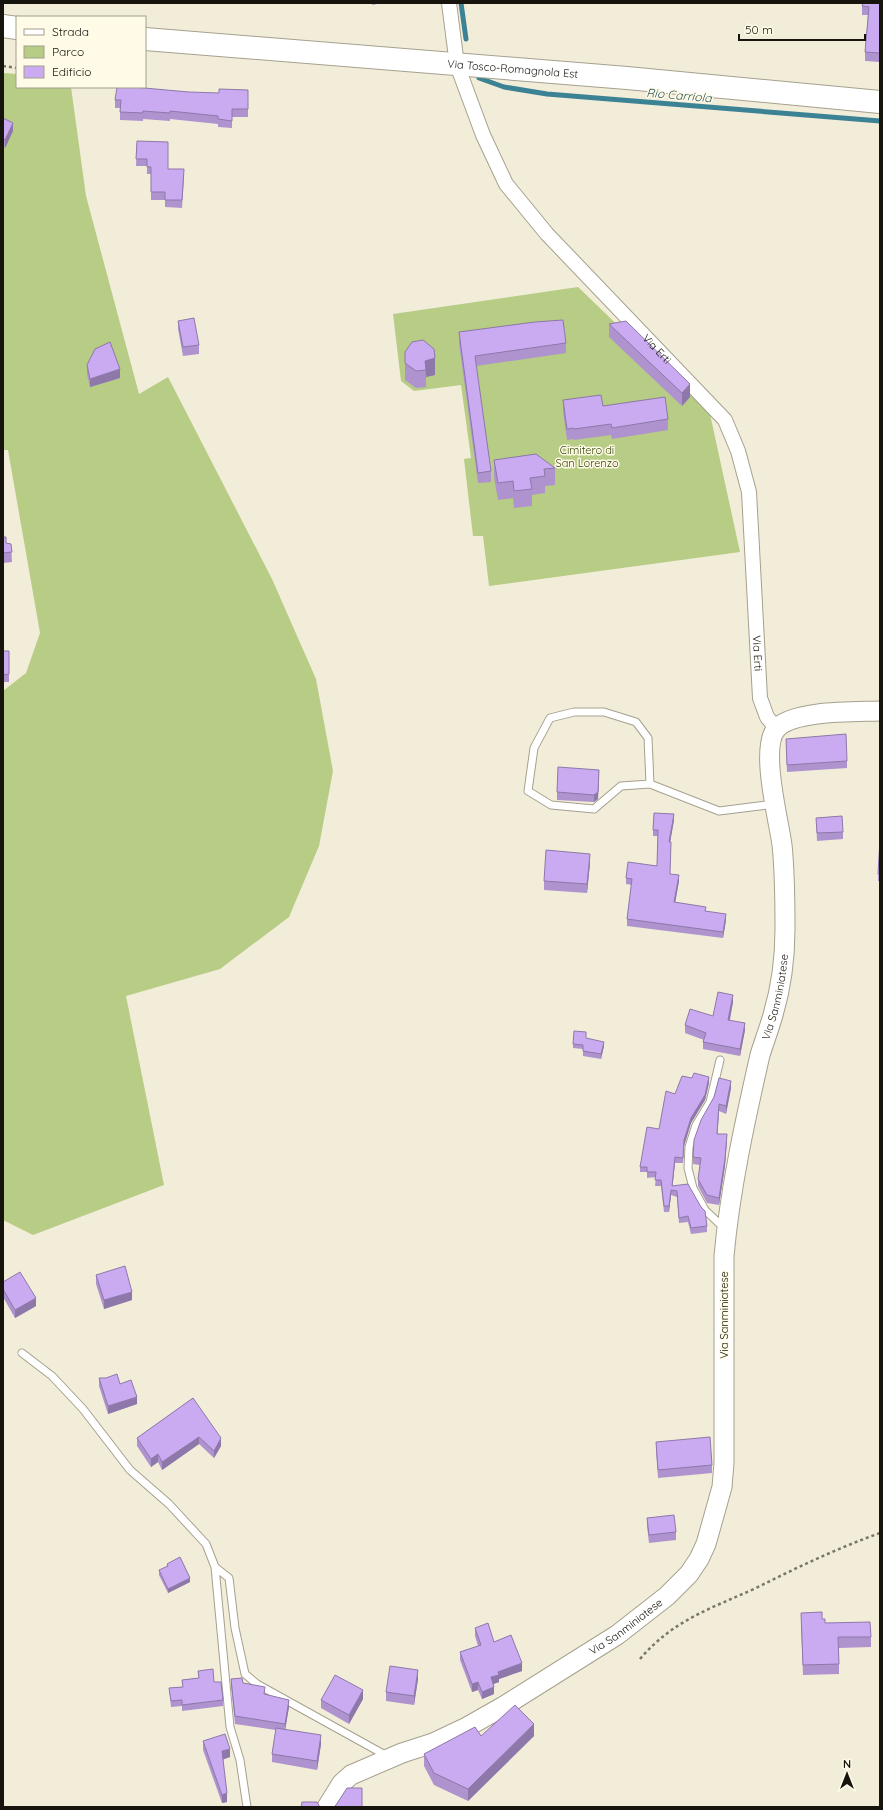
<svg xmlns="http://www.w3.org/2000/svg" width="883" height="1810" font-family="Quicksand,sans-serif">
<rect width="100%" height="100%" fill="#f2edd9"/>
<!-- green -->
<path fill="#b7cc85" d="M 3,73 L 17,74 L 17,87 L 71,87 L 86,196 L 139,394 L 168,377 L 272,579 L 316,679 L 333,771 L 319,846 L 289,917 L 220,969 L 126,996 L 164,1185 L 33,1235 L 3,1220 L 3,691 L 26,673 L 40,633 L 8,450 L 3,450 Z
M 578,287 L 710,414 L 740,552 L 489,586 L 483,536 L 473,536 L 464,459 L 471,458 L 461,385 L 414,391 L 401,381 L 393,314 Z"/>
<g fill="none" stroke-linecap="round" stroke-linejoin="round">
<!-- stream -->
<path stroke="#3c8295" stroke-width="5" d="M 461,3 L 466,39
M 479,78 L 504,87 L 547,94 L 880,121"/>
<defs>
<path id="service" d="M 650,784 L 648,738 L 636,722 L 604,712 L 574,712 L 550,718 L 534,748 L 528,791 L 551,805 L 594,809 L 621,786 L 650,784 L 719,811 L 775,804
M 720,1060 L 710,1102 L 696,1125 L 689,1147 L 688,1168 L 693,1188 L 705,1210 L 725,1229
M 22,1353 L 52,1376 L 83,1409 L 130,1470 L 169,1504 L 206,1544 L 215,1567 L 230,1727 L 240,1760 L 247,1807
M 215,1567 L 229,1578 L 235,1628 L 245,1674 L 257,1684 L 387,1756"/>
<g id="minor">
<path id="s1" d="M 449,3 L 457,65 L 483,135 L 506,184 L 547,234 L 725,420 L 738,451 L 749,492 L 760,698 L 767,717 L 776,728"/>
</g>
<g id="secondary">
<path id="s2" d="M 327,1807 L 342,1783 L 351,1775 L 402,1753 L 433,1743 L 467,1727 L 504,1706 L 617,1635 L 667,1596 L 689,1574 L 699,1559 L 706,1544 L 722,1487 L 724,1463 L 724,1256 C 730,1189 745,1121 760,1055 C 764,1042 769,1029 773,1015 C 781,988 785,957 785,929 C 785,902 785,873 782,845 C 779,821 759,746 777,728 C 795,710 855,712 880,711"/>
</g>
<g id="primary">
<path d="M 3,26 L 17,28"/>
<path id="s3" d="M 145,39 L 627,78 L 880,102"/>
</g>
</defs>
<!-- service casing -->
<use href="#service" stroke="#a5a18e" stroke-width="9"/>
<!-- minor casing -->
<use href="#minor" stroke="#a5a18e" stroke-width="16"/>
<!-- secondary casing -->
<use href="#secondary" stroke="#a5a18e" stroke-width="21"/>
<!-- primary casing -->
<use href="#primary" stroke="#a5a18e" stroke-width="24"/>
<!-- path -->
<path stroke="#7a766a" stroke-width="2.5" stroke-dasharray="3 3" stroke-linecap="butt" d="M 3,66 L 17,68
M 640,1659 C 674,1619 713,1608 758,1587 C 798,1567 838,1548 880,1533"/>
<!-- service -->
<use href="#service" stroke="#fff" stroke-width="7"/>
<!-- minor -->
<use href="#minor" stroke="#fff" stroke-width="14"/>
<!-- secondary -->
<use href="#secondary" stroke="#fff" stroke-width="19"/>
<!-- primary -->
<use href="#primary" stroke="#fff" stroke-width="22"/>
</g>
<!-- wall -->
<path fill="#ae93cf" d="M 372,3 L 383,3 L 372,5 Z
M 880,3 L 880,62 L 865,61 L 865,52 L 868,15 L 862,15 L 862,6 Z
M 248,98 L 248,117 L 232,117 L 232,128 L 218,127 L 218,124 L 170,119 L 170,121 L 143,119 L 143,121 L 120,120 L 120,108 L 115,108 L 115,100 Z
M 3,118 L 13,131 L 5,148 L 3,146 Z
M 137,141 L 168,169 L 184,177 L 182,208 L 165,207 L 165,200 L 151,200 L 151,174 L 147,174 L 147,166 L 136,166 Z
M 178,321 L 199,345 L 199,354 L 183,356 L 178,329 Z
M 609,324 L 690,397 L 682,406 L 609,337 Z
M 459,332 L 566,343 L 566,353 L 476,366 L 491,471 L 491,482 L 478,483 L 459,343 Z
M 405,352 L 435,375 L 426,377 L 426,387 L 416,388 L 405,380 Z
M 87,365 L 120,378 L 90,387 L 87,374 Z
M 563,400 L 603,406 L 668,419 L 668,430 L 612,439 L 611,435 L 574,440 L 573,439 L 567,440 L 563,411 Z
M 494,460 L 555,468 L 555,485 L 545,486 L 545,493 L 532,495 L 532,506 L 514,508 L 513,498 L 498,500 L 494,477 Z
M 3,537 L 6,543 L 11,544 L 12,562 L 3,563 Z
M 3,651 L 9,651 L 9,682 L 3,682 Z
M 786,739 L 847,761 L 847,768 L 787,772 Z
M 599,777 L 598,799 L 594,802 L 557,800 L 557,792 Z
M 816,818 L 843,832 L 843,839 L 817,841 Z
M 674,820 L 670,842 L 670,874 L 679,881 L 675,903 L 706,911 L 726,920 L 723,938 L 627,926 L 627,919 L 632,885 L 626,884 L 626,878 L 657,866 L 658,836 L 653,836 L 653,830 Z
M 880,839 L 880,881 L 878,881 Z
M 590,863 L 587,893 L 544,890 L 544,881 Z
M 733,1002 L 730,1020 L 745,1030 L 740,1056 L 703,1049 L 703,1042 L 704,1040 L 685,1033 L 685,1025 L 713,1016 Z
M 586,1038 L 604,1046 L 601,1059 L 583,1056 L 583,1049 L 573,1048 L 573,1044 Z
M 709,1083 L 705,1100 L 691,1123 L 684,1146 L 683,1163 L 675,1163 L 672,1186 L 707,1226 L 707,1232 L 691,1234 L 688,1222 L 679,1223 L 677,1197 L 671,1195 L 669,1212 L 664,1212 L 661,1186 L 655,1186 L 656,1177 L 647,1178 L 647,1172 L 640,1172 L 640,1167 L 659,1129 L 675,1094 Z
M 731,1088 L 726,1114 L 719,1111 L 717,1134 L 727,1142 L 725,1166 L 719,1205 L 707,1203 L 698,1186 L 698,1179 L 700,1165 L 693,1164 L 693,1157 L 714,1097 Z
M 96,1275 L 132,1300 L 104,1309 L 96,1284 Z
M 3,1282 L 36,1306 L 15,1318 L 3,1297 Z
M 99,1378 L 120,1384 L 137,1404 L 108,1414 L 99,1386 Z
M 193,1398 L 221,1446 L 214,1458 L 199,1444 L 162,1470 L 158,1462 L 151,1467 L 137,1446 L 137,1438 Z
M 656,1442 L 712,1465 L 712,1473 L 658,1478 L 656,1450 Z
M 647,1518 L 676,1532 L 676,1540 L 649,1543 L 647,1526 Z
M 167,1564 L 190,1582 L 168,1593 L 159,1575 L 159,1570 L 167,1567 Z
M 822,1619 L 825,1623 L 871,1637 L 871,1647 L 839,1648 L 839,1674 L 803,1675 L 801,1623 Z
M 475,1628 L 494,1642 L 522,1671 L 499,1679 L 499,1682 L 493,1684 L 494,1694 L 482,1699 L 478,1690 L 472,1692 L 460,1660 L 460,1652 L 478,1646 L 475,1636 Z
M 198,1671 L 214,1682 L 223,1700 L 223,1706 L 182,1711 L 182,1706 L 171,1707 L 169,1688 L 183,1687 L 182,1680 L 199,1678 Z
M 231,1679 L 243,1683 L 289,1707 L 285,1729 L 321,1744 L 317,1770 L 272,1762 L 272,1754 L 276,1730 L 235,1724 L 231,1686 Z
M 418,1679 L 414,1705 L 386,1701 L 386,1692 Z
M 363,1699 L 349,1724 L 321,1708 L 321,1700 Z
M 481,1736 L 534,1736 L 468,1801 L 434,1785 L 424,1766 L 424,1754 Z
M 203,1741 L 230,1757 L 223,1759 L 227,1802 L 222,1803 L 203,1750 Z"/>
<!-- shaded-wall -->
<path fill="#8d78a9" d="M 13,123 L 13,131 L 5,148 L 5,140 Z
M 435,358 L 435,375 L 426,377 L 425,361 Z
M 120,369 L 120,378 L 90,387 L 90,379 Z
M 690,384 L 690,397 L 682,406 L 682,393 Z
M 599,770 L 598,799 L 594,802 L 594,795 Z
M 674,814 L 674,820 L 669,849 L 669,842 Z
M 590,854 L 590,863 L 587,893 L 587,884 Z
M 679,875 L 679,881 L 674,909 L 674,902 Z
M 726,914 L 726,920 L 723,938 L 723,932 Z
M 733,995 L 733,1002 L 728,1027 L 728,1020 Z
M 745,1023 L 745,1030 L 740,1056 L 740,1049 Z
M 604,1042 L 604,1046 L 601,1059 L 601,1054 Z
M 709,1077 L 709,1083 L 705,1100 L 691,1123 L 684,1146 L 683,1163 L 684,1140 L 691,1118 Z
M 731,1081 L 731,1088 L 726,1114 L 726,1106 Z
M 719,1104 L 719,1111 L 717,1141 L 717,1134 Z
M 727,1134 L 725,1166 L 719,1205 L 719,1198 Z
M 675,1157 L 675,1163 L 672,1192 L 672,1186 Z
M 671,1190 L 671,1195 L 669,1212 L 669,1206 Z
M 132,1292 L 132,1300 L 104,1309 L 104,1300 Z
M 36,1298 L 36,1306 L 15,1318 L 15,1310 Z
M 137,1397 L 137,1404 L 108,1414 L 108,1406 Z
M 199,1437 L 199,1444 L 162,1470 L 162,1462 Z
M 221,1438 L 221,1446 L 214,1458 L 214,1451 Z
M 158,1454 L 158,1462 L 151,1467 L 151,1459 Z
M 190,1578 L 190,1582 L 168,1593 L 168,1589 Z
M 522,1663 L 522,1671 L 499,1679 L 499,1682 L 491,1685 L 491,1677 L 498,1672 Z
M 418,1670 L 418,1679 L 414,1705 L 414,1696 Z
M 478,1682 L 478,1690 L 472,1692 L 472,1684 Z
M 494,1687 L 494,1694 L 482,1699 L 482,1692 Z
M 363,1690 L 363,1699 L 349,1724 L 349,1715 Z
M 289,1700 L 289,1707 L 285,1731 L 285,1724 Z
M 534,1724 L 534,1736 L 468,1801 L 468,1789 Z
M 321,1735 L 321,1744 L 317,1770 L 317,1761 Z
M 230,1749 L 230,1757 L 222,1760 L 222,1751 Z
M 227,1793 L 227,1802 L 222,1803 L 222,1795 Z"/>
<!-- building -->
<path fill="#caabf1" stroke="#8d78a9" d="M 863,3 L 880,3 L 880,53 L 865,52 L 869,7 L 862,6 Z
M 117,87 L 133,87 L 189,92 L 219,93 L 219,89 L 248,90 L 248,109 L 232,109 L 232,121 L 218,119 L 218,116 L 170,111 L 170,113 L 143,111 L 143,113 L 120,112 L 121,100 L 115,100 Z
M 3,118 L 13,123 L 5,140 L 3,138 Z
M 137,141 L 168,142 L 168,169 L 184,169 L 182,200 L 165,200 L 165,192 L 151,192 L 151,167 L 147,167 L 147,159 L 136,159 Z
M 194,318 L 199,345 L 183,347 L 178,321 Z
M 563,320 L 566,343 L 475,356 L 491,471 L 478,473 L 459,332 L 535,322 Z
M 626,321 L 690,384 L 682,393 L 609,324 Z
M 423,340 L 434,349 L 435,358 L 425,361 L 426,370 L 416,371 L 405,363 L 405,352 L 412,342 Z
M 110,342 L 120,369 L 90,379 L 87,365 L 95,349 Z
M 601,395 L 603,406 L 665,397 L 668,419 L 612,428 L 611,424 L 574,429 L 573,428 L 567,429 L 563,400 Z
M 536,454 L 555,468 L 544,469 L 545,476 L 530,478 L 532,489 L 514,491 L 513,481 L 498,483 L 494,460 Z
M 3,537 L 6,537 L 6,543 L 11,544 L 12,552 L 3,553 Z
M 3,651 L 9,651 L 9,674 L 3,675 Z
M 846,734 L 847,761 L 787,765 L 786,739 Z
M 558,767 L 599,770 L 598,792 L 594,795 L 557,792 Z
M 654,813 L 674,814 L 669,842 L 671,842 L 670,874 L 679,875 L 674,902 L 706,907 L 705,911 L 726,914 L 723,932 L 627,919 L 632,879 L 626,878 L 628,862 L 657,866 L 658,830 L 653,830 Z
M 842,816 L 843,832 L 817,833 L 816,818 Z
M 880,839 L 880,874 L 878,874 Z
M 546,850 L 590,854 L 587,884 L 544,881 Z
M 718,992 L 733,995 L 728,1020 L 745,1023 L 740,1049 L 703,1042 L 706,1033 L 685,1025 L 690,1009 L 713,1016 Z
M 574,1031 L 586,1032 L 586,1038 L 604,1042 L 601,1054 L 583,1051 L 583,1045 L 573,1044 Z
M 694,1073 L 709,1077 L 705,1095 L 691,1118 L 684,1140 L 683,1158 L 675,1157 L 672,1186 L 688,1184 L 701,1207 L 705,1211 L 707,1226 L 691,1228 L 688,1216 L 679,1218 L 677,1191 L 671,1190 L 669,1206 L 664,1206 L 661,1180 L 655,1180 L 656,1172 L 647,1172 L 647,1167 L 640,1167 L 647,1127 L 659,1129 L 666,1091 L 675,1094 L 682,1076 L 692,1078 Z
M 719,1078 L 731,1081 L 726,1106 L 719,1104 L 717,1134 L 727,1134 L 725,1159 L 719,1198 L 707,1195 L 698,1179 L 701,1158 L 693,1157 L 694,1140 L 701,1120 L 714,1097 Z
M 125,1266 L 132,1292 L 104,1300 L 96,1275 Z
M 20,1272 L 36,1298 L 15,1310 L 3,1289 L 3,1282 Z
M 117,1374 L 120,1384 L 131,1380 L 137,1397 L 108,1406 L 99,1378 L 106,1378 Z
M 193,1398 L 221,1438 L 214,1451 L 199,1437 L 162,1462 L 158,1454 L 151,1459 L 137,1438 Z
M 710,1437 L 712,1465 L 658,1470 L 656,1442 Z
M 674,1515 L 676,1532 L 649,1535 L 647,1518 Z
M 180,1557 L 190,1578 L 168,1589 L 159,1570 L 168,1566 L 167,1564 Z
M 822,1612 L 822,1619 L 825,1619 L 825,1623 L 870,1622 L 871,1637 L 838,1637 L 839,1664 L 803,1665 L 801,1613 Z
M 488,1623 L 494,1642 L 511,1635 L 522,1663 L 498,1672 L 499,1675 L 491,1677 L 494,1687 L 482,1692 L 478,1682 L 472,1684 L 460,1652 L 481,1645 L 475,1628 Z
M 390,1666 L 418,1670 L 414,1696 L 386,1692 Z
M 213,1669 L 214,1682 L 221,1682 L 223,1700 L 182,1705 L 182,1700 L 171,1701 L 169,1688 L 183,1687 L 182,1680 L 199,1678 L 198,1671 Z
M 335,1675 L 363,1690 L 349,1715 L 321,1700 Z
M 242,1678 L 243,1683 L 265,1687 L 264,1694 L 289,1700 L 285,1724 L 235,1716 L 231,1679 Z
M 515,1705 L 534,1724 L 468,1789 L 434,1773 L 424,1754 L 475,1727 L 481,1736 Z
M 276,1728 L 321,1735 L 317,1761 L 272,1754 Z
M 225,1734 L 230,1749 L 222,1751 L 227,1793 L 222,1795 L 203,1741 Z
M 347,1788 L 362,1788 L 362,1807 L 334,1807 L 336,1805 Z
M 302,1802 L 317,1802 L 320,1807 L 301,1807 Z"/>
<g text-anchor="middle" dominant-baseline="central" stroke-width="3" stroke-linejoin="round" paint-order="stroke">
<!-- street labels -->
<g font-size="11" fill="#16140d" stroke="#fffbe7">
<text stroke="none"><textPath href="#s3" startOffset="369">Via Tosco-Romagnola Est</textPath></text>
<text stroke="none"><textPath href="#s1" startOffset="415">Via Erti</textPath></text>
<text stroke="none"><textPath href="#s1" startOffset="751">Via Erti</textPath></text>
<text stroke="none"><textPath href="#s2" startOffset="1026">Via Sanminiatese</textPath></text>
<text transform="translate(724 1315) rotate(-90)">Via Sanminiatese</text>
<text stroke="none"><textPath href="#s2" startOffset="354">Via Sanminiatese</textPath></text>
</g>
<!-- park labels -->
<g font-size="11" fill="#364309" stroke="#fffbe7">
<text x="587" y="450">Cimitero di<tspan x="587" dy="13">San Lorenzo</tspan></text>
</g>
<!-- water labels -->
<g font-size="12" font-style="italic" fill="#2a5663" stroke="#fffbe7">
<text transform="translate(679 95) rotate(5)">Rio Carriola</text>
</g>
</g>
<!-- border -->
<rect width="883" height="1810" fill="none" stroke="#16140d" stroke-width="8"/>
<!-- legend -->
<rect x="16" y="16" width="130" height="72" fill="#fffbe7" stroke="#a29f90"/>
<rect x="24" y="29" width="20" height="6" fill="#ffffff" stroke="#a29f90"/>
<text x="52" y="36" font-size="12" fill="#16140d">Strada</text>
<rect x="24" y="46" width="20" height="12" fill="#b7cc85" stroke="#a29f90"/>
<text x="52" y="56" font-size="12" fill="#16140d">Parco</text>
<rect x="24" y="66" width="20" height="12" fill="#caabf1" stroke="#a29f90"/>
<text x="52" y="76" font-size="12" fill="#16140d">Edificio</text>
<!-- north arrow -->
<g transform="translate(847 1774)" stroke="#fffbe7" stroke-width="3" paint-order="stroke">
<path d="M0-3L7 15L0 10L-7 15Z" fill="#16140d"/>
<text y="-6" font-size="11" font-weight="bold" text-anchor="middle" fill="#16140d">N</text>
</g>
<!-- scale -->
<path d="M739 34v6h126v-6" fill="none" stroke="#16140d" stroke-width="2"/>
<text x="745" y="34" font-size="12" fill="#16140d" stroke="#fffbe7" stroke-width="3" paint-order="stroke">50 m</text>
</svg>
